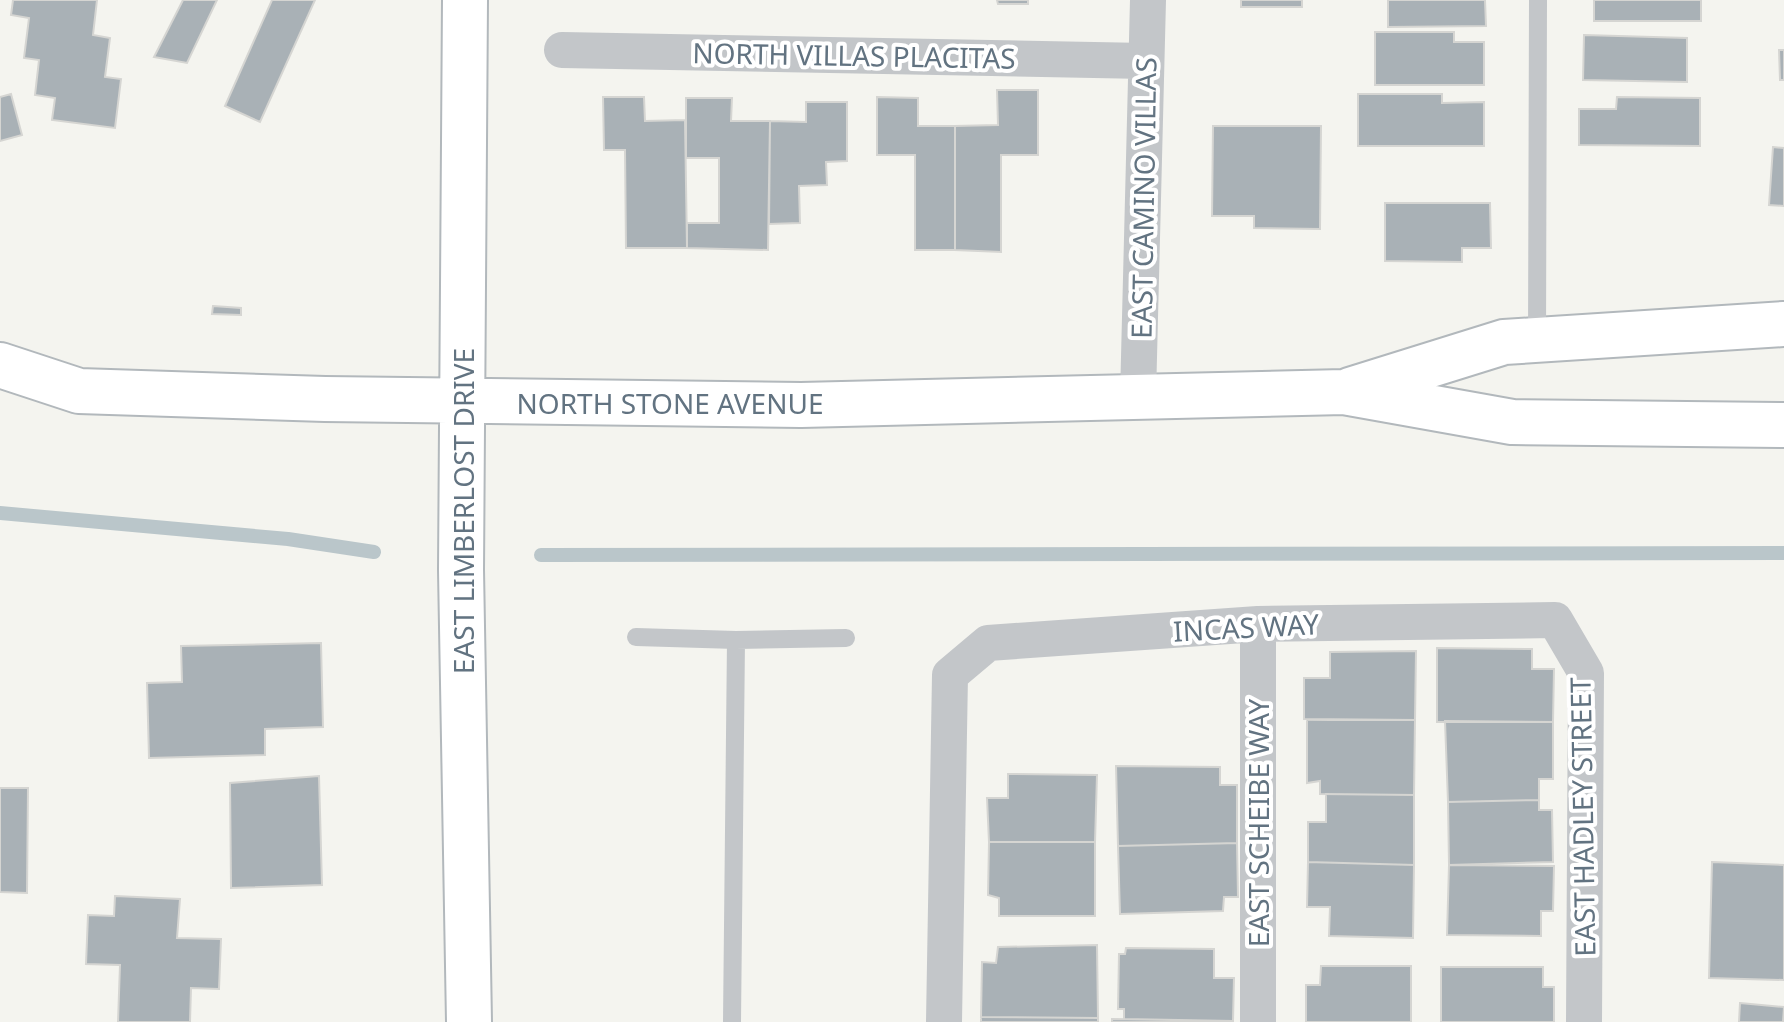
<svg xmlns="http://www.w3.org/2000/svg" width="1784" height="1022" font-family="'Noto Sans',sans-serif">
<rect width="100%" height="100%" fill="#f4f4ef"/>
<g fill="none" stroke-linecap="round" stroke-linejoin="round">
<!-- stream -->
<path stroke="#bac6ca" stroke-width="14" d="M 0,513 L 288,539 L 374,552
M 541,555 L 1784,553"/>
</g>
<!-- building -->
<path fill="#a9b1b6" stroke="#d5d5d2" stroke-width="2" d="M 13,0 L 97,0 L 93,35 L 110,38 L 105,77 L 121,79 L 115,128 L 52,120 L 55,98 L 35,95 L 39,60 L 24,58 L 29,18 L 11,15 Z
M 183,0 L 217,0 L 187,63 L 154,57 Z
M 272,0 L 315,0 L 260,122 L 225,106 Z
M 997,0 L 1028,0 L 1028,4 L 998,4 Z
M 1241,0 L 1302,0 L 1302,7 L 1241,7 Z
M 1388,0 L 1485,0 L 1486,26 L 1388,27 Z
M 1594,0 L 1701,0 L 1701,21 L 1594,21 Z
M 1375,32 L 1454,32 L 1454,42 L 1484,42 L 1484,85 L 1375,85 Z
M 1584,35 L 1687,38 L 1687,82 L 1583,80 Z
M 1779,50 L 1784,50 L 1784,80 L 1780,80 Z
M 997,90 L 1038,90 L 1038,155 L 1001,155 L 1001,252 L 955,250 L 955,126 L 998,125 Z
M 11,94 L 22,135 L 0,141 L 0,97 Z
M 1358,94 L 1442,94 L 1442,103 L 1484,102 L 1484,146 L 1358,146 Z
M 603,97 L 644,97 L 645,121 L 685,120 L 687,248 L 626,248 L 625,150 L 604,150 Z
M 877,97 L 918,98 L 918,126 L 955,126 L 955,250 L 915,250 L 915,155 L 877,155 Z
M 1617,97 L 1700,98 L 1700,146 L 1579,145 L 1579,109 L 1616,109 Z
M 686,98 L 732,98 L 731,121 L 770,121 L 768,250 L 687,248 L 687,223 L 719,223 L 719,158 L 686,158 Z
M 806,102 L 847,102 L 847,161 L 826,162 L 827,185 L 799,186 L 800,223 L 769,224 L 770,121 L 806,122 Z
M 1213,126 L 1321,126 L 1320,229 L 1254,228 L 1254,216 L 1212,216 Z
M 1773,147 L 1784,148 L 1784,206 L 1769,205 Z
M 1385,203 L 1490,203 L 1491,248 L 1462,248 L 1462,262 L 1385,261 Z
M 213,306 L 241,308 L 241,315 L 212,314 Z
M 321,643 L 323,727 L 265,729 L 265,755 L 149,758 L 147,683 L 182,682 L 181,646 Z
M 1437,648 L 1532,649 L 1532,669 L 1554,669 L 1553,722 L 1437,722 Z
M 1416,651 L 1415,720 L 1304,719 L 1304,678 L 1330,678 L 1330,652 Z
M 1307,720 L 1415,720 L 1414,795 L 1320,794 L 1320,781 L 1307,783 Z
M 1445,721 L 1553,722 L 1553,779 L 1539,779 L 1539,800 L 1448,802 Z
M 1116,766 L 1220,767 L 1220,785 L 1237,785 L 1237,843 L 1118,846 Z
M 1008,774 L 1097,775 L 1095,842 L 989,842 L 987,798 L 1008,798 Z
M 319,776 L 322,885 L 231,888 L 230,783 Z
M 0,788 L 28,788 L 27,893 L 0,892 Z
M 1326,794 L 1414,795 L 1414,865 L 1308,862 L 1308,822 L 1326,822 Z
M 1539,800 L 1539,810 L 1552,810 L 1553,862 L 1449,865 L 1448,802 Z
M 989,842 L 1095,842 L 1095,916 L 999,916 L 999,898 L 988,895 Z
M 1237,843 L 1238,897 L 1224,897 L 1223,911 L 1120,914 L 1118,846 Z
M 1308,862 L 1414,865 L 1413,938 L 1329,936 L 1330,907 L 1307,907 Z
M 1712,862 L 1784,865 L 1784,980 L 1709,978 Z
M 1449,865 L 1554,866 L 1553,911 L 1541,911 L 1541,936 L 1447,935 Z
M 115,896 L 180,899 L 177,938 L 221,939 L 219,989 L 191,988 L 190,1022 L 118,1022 L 120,965 L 86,964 L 88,915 L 114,916 Z
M 1097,945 L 1098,1018 L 981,1017 L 982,962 L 996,963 L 998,947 Z
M 1126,948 L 1214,949 L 1214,978 L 1234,978 L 1233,1021 L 1124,1019 L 1124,1009 L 1118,1009 L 1119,954 L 1125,954 Z
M 1321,966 L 1411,966 L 1411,1022 L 1306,1022 L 1306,985 L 1320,985 Z
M 1441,967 L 1543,967 L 1543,987 L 1554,987 L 1554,1022 L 1441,1022 Z
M 1740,1003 L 1784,1007 L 1783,1022 L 1739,1022 Z
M 981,1017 L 1098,1018 L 1098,1022 L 981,1022 Z
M 1112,1019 L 1233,1021 L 1233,1022 L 1112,1022 Z"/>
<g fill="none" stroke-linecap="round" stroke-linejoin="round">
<defs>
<path id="secondary" d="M 465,0 L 461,570 L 469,1022
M 0,365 L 79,391 L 325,399 L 801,405 L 1344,392 L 1512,422 L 1784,425
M 1350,390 L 1504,342 L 1784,324"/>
</defs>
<!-- secondary casing -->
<use href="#secondary" stroke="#b2b8bc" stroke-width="48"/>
<!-- lane -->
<path stroke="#c3c6c9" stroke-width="18" d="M 1537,340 L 1538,0
M 636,637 L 736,640
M 732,1022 L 736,640 L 846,638"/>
<!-- street -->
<path stroke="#c3c6c9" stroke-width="36" d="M 562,50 L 1146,61
M 1138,397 L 1148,0
M 944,1022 L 950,675 L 988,643 L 1258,624 L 1555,620 L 1586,673 L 1584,1022
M 1258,1022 L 1258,624"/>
<!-- secondary -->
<use href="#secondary" stroke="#fff" stroke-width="44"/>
</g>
<g text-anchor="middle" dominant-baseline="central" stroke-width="8" stroke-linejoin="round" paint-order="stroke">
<!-- street labels -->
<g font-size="28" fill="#627381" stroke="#fff">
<text transform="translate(854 55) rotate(1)">NORTH VILLAS PLACITAS</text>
<text transform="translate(1143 198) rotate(-89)">EAST CAMINO VILLAS</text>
<text x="670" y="403">NORTH STONE AVENUE</text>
<text transform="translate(463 511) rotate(-90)">EAST LIMBERLOST DRIVE</text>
<text transform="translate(1246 627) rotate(-3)">INCAS WAY</text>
<text transform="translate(1582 817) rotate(-91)">EAST HADLEY STREET</text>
<text transform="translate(1258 823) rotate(-90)">EAST SCHEIBE WAY</text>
</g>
</g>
</svg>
